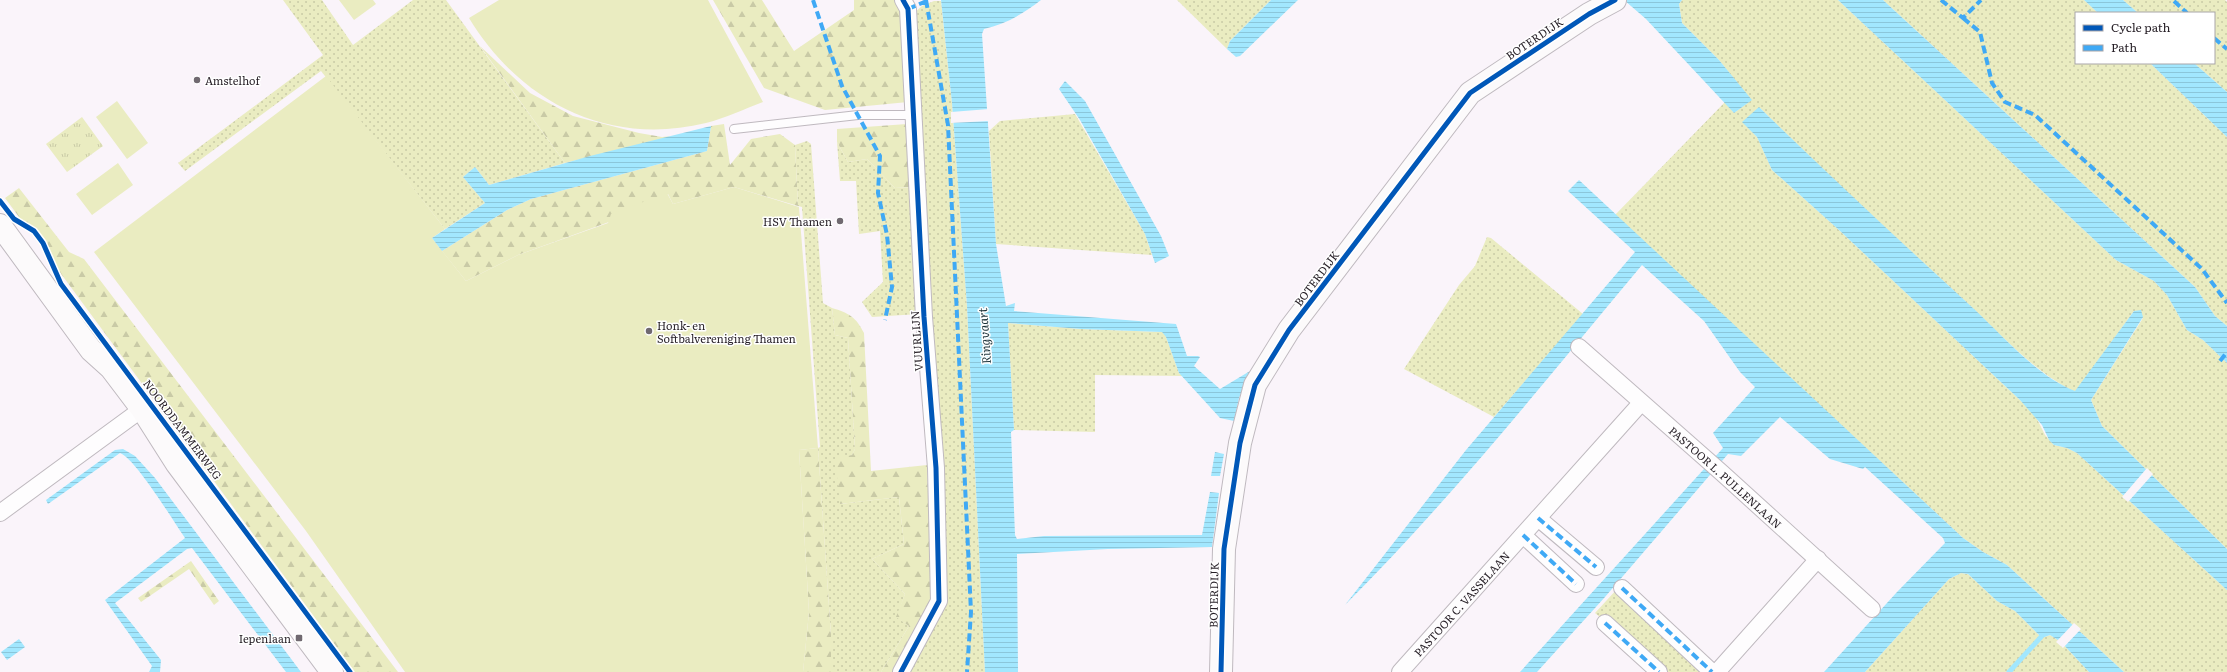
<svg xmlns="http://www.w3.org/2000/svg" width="2227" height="672" font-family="Literata,serif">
<defs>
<pattern id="grass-dots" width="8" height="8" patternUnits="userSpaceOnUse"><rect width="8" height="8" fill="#eaecc1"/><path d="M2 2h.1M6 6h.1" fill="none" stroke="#c9caa6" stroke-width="1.8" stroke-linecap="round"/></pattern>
<pattern id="forest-firs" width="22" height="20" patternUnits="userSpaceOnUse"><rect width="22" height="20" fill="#eaecc1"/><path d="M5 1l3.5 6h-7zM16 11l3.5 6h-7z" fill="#c9caa6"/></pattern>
<pattern id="park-tufts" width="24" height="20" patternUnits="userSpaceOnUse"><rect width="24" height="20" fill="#eaecc1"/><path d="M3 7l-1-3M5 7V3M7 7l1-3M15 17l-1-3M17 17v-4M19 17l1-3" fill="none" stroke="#c9caa6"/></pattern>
<pattern id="water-rules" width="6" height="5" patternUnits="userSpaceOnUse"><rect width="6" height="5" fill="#a2e7fe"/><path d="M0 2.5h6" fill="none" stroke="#8bc6da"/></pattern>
</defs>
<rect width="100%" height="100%" fill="#faf4fa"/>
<!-- grass -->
<path fill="url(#grass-dots)" d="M 283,0 L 322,0 L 353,45 L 413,0 L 446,0 L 565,163 L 489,185 L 475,167 L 463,177 L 485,203 L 445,229 L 321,71 L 185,171 L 178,163 L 323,55 Z
M 1177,0 L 1271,0 L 1230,41 L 1227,49 Z
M 1682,0 L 1838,0 L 2116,260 L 2154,281 L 2167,295 L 2187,330 L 2203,340 L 2227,363 L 2227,549 L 2102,426 L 2091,400 L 2143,318 L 2134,311 L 2075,392 C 2032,371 1998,331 1963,299 C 1894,236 1826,173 1760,108 L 1743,122 L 1757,137 L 1772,170 L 1839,230 L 2020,400 L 2035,415 L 2045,435 L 2054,445 L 2067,448 L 2077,453 L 2227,590 L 2227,672 L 2124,672 L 2007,565 L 1983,552 L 1963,538 L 1615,215 L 1725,102 L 1734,113 L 1751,100 L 1719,60 L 1682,23 L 1679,4 Z
M 1883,0 L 2084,0 L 2098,13 L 2076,13 L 2076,63 L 2150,63 L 2227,137 L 2227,326 L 2215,316 L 2195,287 Z
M 2123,0 L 2225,0 L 2227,2 L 2227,92 L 2194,63 L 2214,63 L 2214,13 L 2138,13 Z
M 934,1 L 941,1 L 952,103 L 967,306 L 985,672 L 910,672 L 945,600 L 947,584 L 923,147 L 914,13 L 922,6 Z
M 1075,114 L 1145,234 L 1152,255 L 996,244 L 989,131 L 1000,121 Z
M 807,141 L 811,144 L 823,303 L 832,308 L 835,335 L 848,338 L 855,449 L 852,455 L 848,457 L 840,504 L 899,497 L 904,544 L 872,559 L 905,594 L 897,617 L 909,626 L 881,672 L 831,672 L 831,635 L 818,448 L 820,447 L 802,207 L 798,206 L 795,145 Z
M 837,142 L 848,162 L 867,159 L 895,188 L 913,187 L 919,314 L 872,317 L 862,302 L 883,282 L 880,231 L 859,234 L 856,181 L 840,181 Z
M 1487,237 L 1491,238 L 1583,314 L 1494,417 L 1404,369 L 1459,285 L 1475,266 Z
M 1008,323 L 1081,329 L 1162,332 L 1165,334 L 1179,373 L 1183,376 L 1095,375 L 1095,432 L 1014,430 Z
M 1961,573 L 1968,574 L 1997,601 L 2015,611 L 2042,638 L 2050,635 L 2061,642 L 2089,672 L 1865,672 L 1949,579 Z
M 1618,588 L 1709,672 L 1666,672 L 1595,613 Z"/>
<!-- forest -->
<path fill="url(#forest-firs)" d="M 713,0 L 762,0 L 794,51 L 854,10 L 854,0 L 895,0 L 902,12 L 908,102 L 825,110 L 764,88 Z
M 480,46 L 530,93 L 573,116 L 639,133 L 662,137 L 673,136 L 565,163 Z
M 724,124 L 730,165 L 751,139 L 780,134 L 795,145 L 798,206 L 734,187 L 673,204 L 668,194 L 609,222 L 518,255 L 466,281 L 442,251 L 507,210 L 531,199 L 707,151 L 711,126 Z
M 907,124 L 913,187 L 895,188 L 867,159 L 848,162 L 837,142 L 837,129 Z
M 19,188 L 69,252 L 84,259 L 398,672 L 355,672 L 5,198 Z
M 832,308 C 849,313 856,317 864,333 L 871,471 L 927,465 L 932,598 L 893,672 L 881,672 L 909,626 L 896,617 L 905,594 L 872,559 L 904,544 L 899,497 L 840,504 L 835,458 L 852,455 L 855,449 L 848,338 L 835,335 Z
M 818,448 L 831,635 L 831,672 L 803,672 L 809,612 L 799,450 Z
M 191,561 L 219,601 L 214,605 L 189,569 L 141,602 L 138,598 Z"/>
<!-- park -->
<path fill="url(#park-tufts)" d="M 82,117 L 103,146 L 67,172 L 46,144 Z"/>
<!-- pitch -->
<path fill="#eaecc1" d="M 339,0 L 373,0 L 376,4 L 354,20 Z
M 499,0 L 708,0 L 763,102 C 744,109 726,118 706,123 C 608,147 520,102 469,18 Z
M 326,76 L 445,229 L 432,238 L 466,281 L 518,255 L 608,223 L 611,214 L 667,193 L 673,204 L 734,187 L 799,207 L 818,448 L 799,450 L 809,612 L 803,672 L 405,672 L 306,531 L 94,252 Z
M 117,101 L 148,143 L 127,159 L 96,117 Z
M 118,163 L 133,185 L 92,215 L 76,194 Z"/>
<!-- water -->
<path fill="url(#water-rules)" d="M 941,0 L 1041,0 C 1023,14 1006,24 984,29 L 982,34 L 996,244 L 1006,306 L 1015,303 L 1014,311 L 1176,324 L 1187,356 L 1198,356 L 1200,357 L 1194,366 L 1220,389 L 1250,371 L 1239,398 L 1234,421 L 1220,418 L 1179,373 L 1166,337 L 1162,332 L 1081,329 L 1008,323 L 1014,430 L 1011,432 L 1015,535 L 1017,539 L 1044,536 L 1202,535 L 1210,492 L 1219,493 L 1212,547 L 1108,549 L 1017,554 L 1018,672 L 985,672 L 967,306 L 952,103 Z
M 1271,0 L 1298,0 L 1240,56 L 1236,57 L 1227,49 L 1230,41 Z
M 1624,0 L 1682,0 L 1679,4 L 1682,23 L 1719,60 L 1752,100 L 1734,113 L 1646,19 Z
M 1838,0 L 1883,0 L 2195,287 L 2215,316 L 2227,326 L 2227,363 L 2203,340 L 2187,330 L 2167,295 L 2154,281 L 2116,260 Z
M 2084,0 L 2123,0 L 2138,13 L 2098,13 Z
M 2150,63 L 2194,63 L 2227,92 L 2227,137 Z
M 1065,81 L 1085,101 L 1161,236 L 1169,256 L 1155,263 L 1145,234 L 1080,120 L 1059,89 Z
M 1759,107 C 1830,176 1902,243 1974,309 C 2003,336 2038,377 2075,391 L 2134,311 L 2141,310 L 2143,317 L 2091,400 L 2102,426 L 2227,549 L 2227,590 L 2077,453 L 2067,448 L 2054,445 L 2049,440 L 2042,425 L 2020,400 L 1839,230 L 1772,170 L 1757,137 L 1742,122 Z
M 711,126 L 707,151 L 531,199 L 507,210 L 442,251 L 432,238 L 485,203 L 463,177 L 475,167 L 489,185 L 590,156 Z
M 1579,180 L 1963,538 L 1983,552 L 2007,565 L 2124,672 L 2089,672 L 2061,642 L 2050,635 L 2042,638 L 2015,611 L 1997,601 L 1968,574 L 1961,573 L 1949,579 L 1865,672 L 1824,672 L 1897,592 L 1945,543 L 1943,538 L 1865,467 L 1863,469 L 1830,459 L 1780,417 L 1741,456 L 1728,454 L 1605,597 L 1537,672 L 1520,672 L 1723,448 L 1713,433 L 1755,387 L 1740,372 L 1704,321 L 1642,265 C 1546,380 1451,499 1345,605 L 1466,450 L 1635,252 L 1568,191 Z
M 123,449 L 135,456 L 155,478 L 301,672 L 286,672 L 192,548 L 187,549 L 115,603 L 161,660 L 160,672 L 149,672 L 152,666 L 105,600 L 185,538 C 174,522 135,458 120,453 L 48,504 L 46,500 L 115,450 Z
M 1215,452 L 1224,454 L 1220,476 L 1211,476 Z
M 19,639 L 25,647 L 7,660 L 1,652 Z"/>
<!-- pier -->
<path fill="#faf4fa" d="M 989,109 L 990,121 L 951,123 L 951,112 Z
M 2147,468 L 2153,474 L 2128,502 L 2122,497 Z
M 2074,623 L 2081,629 L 2063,648 L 2056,642 Z"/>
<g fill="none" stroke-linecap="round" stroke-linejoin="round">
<!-- stream -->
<path stroke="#a2e7fe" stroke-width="5" d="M 2009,672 L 2041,637"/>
<defs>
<path id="lane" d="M 734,129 L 858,115 L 914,115"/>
<g id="street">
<path id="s1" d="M 1579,347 L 1722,473 L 1872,609"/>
<path d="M 0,513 L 142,409"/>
<path d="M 1538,518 L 1596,567"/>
<path d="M 1523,535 L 1576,584"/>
<path d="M 1622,588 L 1712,672"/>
<path d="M 1605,623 L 1659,672"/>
<path d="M 901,672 L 939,601 L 936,468 L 924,317 L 908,9 L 903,0"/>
<path id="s2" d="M 1400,672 L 1641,403"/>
<path d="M 1717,672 L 1818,559"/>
</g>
<path id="secondary" d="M 0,225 L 91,350 L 111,368 L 142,409 L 177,464 L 332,672
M 1221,672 L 1224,549 L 1240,443 L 1255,385 L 1289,330 L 1470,93 L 1589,14 L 1615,0"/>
</defs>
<!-- lane casing -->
<use href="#lane" stroke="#bfb9bf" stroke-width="10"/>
<!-- street casing -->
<use href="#street" stroke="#bfb9bf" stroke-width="18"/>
<!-- secondary casing -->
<use href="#secondary" stroke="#bfb9bf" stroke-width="24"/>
<!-- lane -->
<use href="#lane" stroke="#fefdfe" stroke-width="8"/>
<!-- street -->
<use href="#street" stroke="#fefdfe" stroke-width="16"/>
<!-- secondary -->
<use href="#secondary" stroke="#fcfafb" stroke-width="22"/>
<!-- quiet -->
<path stroke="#3fa9f5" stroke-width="4" stroke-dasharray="8 4" stroke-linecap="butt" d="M 813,0 L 842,86 L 880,156 L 878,193 L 887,235 L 892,287 L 885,320
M 926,0 L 948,125 L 971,612 L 967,672
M 1941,0 L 1963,18 L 1981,0
M 2174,1 L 2187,13
M 908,9 L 929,0
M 1963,18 L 1980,32 L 1992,83 L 2005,102 L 2035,115 L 2202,269 L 2227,303
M 2214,38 L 2227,49
M 2220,361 L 2227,352
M 1538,518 L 1596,567
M 1523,535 L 1576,584
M 1622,588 L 1712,672
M 1605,623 L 1659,672"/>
<defs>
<path id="cycleway" d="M 0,201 L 14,219 L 34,231 L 43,243 L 61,284 L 350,672
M 901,672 L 939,601 L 936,468 L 924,317 L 908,9 L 903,0
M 1221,672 L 1224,549 L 1240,443 L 1255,385 L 1289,330 L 1470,93 L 1589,14 L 1615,0"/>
</defs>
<!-- cycleway casing -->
<use href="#cycleway" stroke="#fff" stroke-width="8"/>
<!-- cycleway -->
<use href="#cycleway" stroke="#0057b8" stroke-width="5"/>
</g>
<!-- markers -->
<g fill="#706970" stroke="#fff" stroke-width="1.5">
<circle cx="197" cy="80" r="4"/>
<circle cx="840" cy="221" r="4"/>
<circle cx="649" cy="331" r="4"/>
<rect x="295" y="634" width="8" height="8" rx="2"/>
</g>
<g text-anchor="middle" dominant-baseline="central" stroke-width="3" stroke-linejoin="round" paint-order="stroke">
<!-- street labels -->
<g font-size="11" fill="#251e25" stroke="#fff">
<text transform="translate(1534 38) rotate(-34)">BOTERDIJK</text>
<text transform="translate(1316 278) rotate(-53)">BOTERDIJK</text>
<text transform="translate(916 341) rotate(-94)">VUURLIJN</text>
<text transform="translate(183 429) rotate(53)">NOORDDAMMERWEG</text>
<text stroke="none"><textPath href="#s1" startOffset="196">PASTOOR L. PULLENLAAN</textPath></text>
<text transform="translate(1213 595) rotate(-89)">BOTERDIJK</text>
<text stroke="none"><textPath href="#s2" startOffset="92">PASTOOR C. VASSELAAN</textPath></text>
</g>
<!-- poi labels -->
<g font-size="11" fill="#251e25" stroke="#fff" text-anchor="start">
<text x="205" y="80">Amstelhof</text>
<text x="832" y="221" text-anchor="end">HSV Thamen</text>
<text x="657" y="325">Honk- en<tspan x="657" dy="13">Softbalvereniging Thamen</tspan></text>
<text x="291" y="638" text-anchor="end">Iepenlaan</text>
</g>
<!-- water labels -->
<g font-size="12" font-style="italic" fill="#1a3138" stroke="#fff">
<text transform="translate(984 336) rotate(-94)">Ringvaart</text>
</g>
</g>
<!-- legend -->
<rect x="2075" y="12" width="140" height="52" fill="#ffffff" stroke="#a8a5a8"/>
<rect x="2083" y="25" width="20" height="6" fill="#0057b8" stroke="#a8a5a8"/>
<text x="2111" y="32" font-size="12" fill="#251e25">Cycle path</text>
<rect x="2083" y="45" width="20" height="6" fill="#3fa9f5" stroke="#a8a5a8"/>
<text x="2111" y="52" font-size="12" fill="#251e25">Path</text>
</svg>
